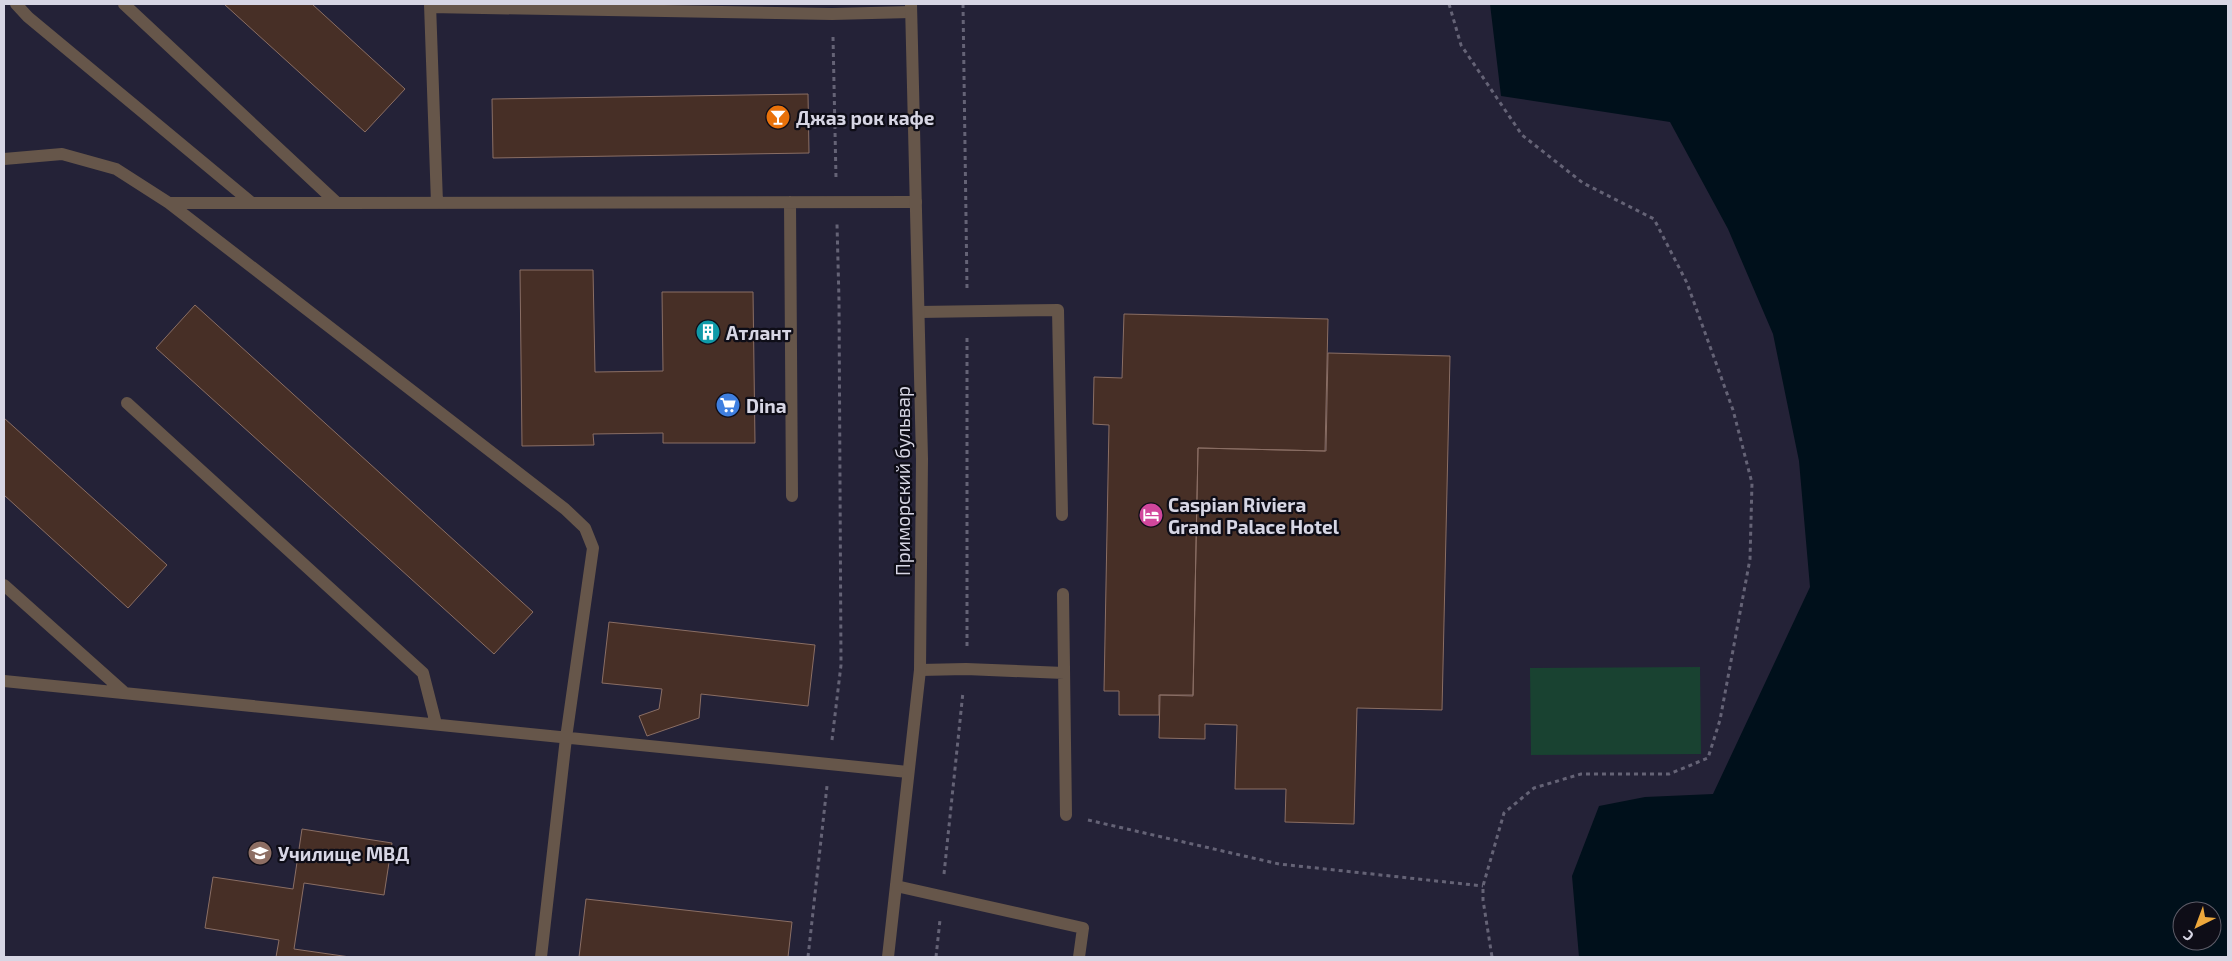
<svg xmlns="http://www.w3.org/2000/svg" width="2232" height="961" font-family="'Exo 2',sans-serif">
<rect width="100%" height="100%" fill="#242237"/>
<!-- green -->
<path fill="#194231" d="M 1700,667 L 1701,754 L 1531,755 L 1530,668 Z"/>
<!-- water -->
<path fill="#00101b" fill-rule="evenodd" d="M 1490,4 L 2228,4 L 2228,957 L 1579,957 L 1572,876 L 1599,806 L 1645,797 L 1713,794 L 1810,587 L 1799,461 L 1773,334 L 1728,229 L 1670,122 L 1501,96 ZM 2182,911 L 2212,911 L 2212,941 L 2182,941 Z"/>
<!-- building -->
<path fill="#472f26" stroke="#8a6e64" d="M 224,4 L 312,4 L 405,89 L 365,132 Z
M 808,94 L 809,153 L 493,158 L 492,99 Z
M 520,270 L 593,270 L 595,372 L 663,371 L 662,292 L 753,292 L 755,443 L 663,443 L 663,433 L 593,434 L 594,445 L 522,446 Z
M 195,305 L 533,612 L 494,654 L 156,348 Z
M 1124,314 L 1328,319 L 1325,451 L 1198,448 L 1193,695 L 1159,695 L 1159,715 L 1119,715 L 1119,691 L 1104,691 L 1109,425 L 1093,424 L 1094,377 L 1122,378 Z
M 1328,353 L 1450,356 L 1442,710 L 1357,708 L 1354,824 L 1285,822 L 1286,789 L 1235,789 L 1237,725 L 1205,724 L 1205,739 L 1159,738 L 1160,695 L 1193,696 L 1198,448 L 1326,451 Z
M 4,418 L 167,565 L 128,608 L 4,495 Z
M 609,622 L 815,645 L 808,706 L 701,694 L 699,718 L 647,736 L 639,716 L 659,709 L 662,689 L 602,683 Z
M 302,829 L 392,843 L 384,895 L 304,883 L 294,949 L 350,957 L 276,957 L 279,940 L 205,928 L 213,877 L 293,889 Z
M 586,899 L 792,922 L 788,957 L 579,957 Z"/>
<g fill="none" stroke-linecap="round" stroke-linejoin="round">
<!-- path -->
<path stroke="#656376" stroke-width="3" stroke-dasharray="4 4" stroke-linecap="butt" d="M 963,4 L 967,288
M 1449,4 L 1461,45 L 1522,135 L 1583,183 L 1654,219 L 1687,283 L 1733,410 L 1752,483 L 1750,559 L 1720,720 L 1708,758 L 1669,774 L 1581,774 L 1534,788 L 1504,813 L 1483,886 L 1483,900 L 1492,957
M 833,37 L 836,178
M 967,646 L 967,334
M 832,740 L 841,665 L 839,300 L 837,224
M 1088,820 L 1279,864 L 1483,886
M 944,874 L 963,692
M 808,957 L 827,786
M 936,957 L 940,920"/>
<!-- service -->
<path stroke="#66564a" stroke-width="12" d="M 16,4 L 28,17 L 252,203
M 124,4 L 337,203 L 916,202
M 430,4 L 437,203
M 430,7 L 832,14 L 911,12
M 4,159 L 62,154 L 116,169 L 169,203 L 565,509 L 585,528 L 593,548 L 566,738 L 541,957
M 790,202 L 792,496
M 169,203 L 337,203
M 919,312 L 1058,310 L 1062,515
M 127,403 L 423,673 L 436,724
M 4,585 L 125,693
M 1063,594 L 1066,815
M 920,670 L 966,669 L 1064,673
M 4,681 L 908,772
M 896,886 L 1083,928 L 1079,957"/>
<!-- tertiary -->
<path stroke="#66564a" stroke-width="12" d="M 888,957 L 920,670 L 922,459 L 911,4"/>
</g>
<!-- icons -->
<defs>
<symbol id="bar-disc" viewBox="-11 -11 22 22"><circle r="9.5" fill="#e8710a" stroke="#0e0d17"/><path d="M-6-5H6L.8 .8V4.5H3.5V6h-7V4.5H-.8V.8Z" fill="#fff"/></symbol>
<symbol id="building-disc" viewBox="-11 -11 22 22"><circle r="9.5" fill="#0f9aa8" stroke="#0e0d17"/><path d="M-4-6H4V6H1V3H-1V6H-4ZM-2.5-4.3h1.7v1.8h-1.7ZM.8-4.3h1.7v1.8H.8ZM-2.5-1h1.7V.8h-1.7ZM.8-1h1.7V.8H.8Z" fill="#fff"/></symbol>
<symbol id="supermarket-disc" viewBox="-11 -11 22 22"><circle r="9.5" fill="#3f7fe0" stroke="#0e0d17"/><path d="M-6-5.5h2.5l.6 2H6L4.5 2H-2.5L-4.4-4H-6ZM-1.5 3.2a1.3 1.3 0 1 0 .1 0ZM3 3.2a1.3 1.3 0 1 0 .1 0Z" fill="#fff"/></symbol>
<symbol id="hotel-disc" viewBox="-11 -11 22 22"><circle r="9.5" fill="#d1479c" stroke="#0e0d17"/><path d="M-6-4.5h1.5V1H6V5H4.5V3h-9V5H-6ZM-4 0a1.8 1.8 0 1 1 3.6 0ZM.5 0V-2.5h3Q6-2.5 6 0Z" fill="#fff"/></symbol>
<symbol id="university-disc" viewBox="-11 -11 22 22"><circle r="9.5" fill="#8d6e63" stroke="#0e0d17"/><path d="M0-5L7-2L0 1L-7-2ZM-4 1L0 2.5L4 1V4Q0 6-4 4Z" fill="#fff"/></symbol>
</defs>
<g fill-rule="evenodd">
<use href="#bar-disc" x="764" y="103" width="28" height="28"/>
<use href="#building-disc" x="694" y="318" width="28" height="28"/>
<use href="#supermarket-disc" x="714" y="391" width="28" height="28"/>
<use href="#hotel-disc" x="1137" y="501" width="28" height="28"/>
<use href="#university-disc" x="246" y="839" width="28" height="28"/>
</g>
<g text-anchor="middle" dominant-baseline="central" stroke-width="4.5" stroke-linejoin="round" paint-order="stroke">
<!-- poi labels -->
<g font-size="19" font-weight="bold" fill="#d7d6e4" stroke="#0e0d17" text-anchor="start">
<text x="796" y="117">Джаз рок кафе</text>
<text x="726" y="332">Атлант</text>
<text x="746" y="405">Dina</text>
<text x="1168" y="504">Caspian Riviera<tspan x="1168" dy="22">Grand Palace Hotel</tspan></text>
<text x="278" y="853">Училище МВД</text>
</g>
<!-- street labels -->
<g font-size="19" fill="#d7d6e4" stroke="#0e0d17">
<text transform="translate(902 481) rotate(-90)">Приморский бульвар</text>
</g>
</g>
<!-- border -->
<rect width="2232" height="961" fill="none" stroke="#d7d6e4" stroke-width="10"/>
<!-- north arrow -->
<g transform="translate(2197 926) rotate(222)"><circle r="24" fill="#0e0d17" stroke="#5e5d69"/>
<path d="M0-4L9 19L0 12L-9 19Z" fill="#eea83c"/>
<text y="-8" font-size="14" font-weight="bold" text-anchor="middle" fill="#d7d6e4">С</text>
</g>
</svg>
